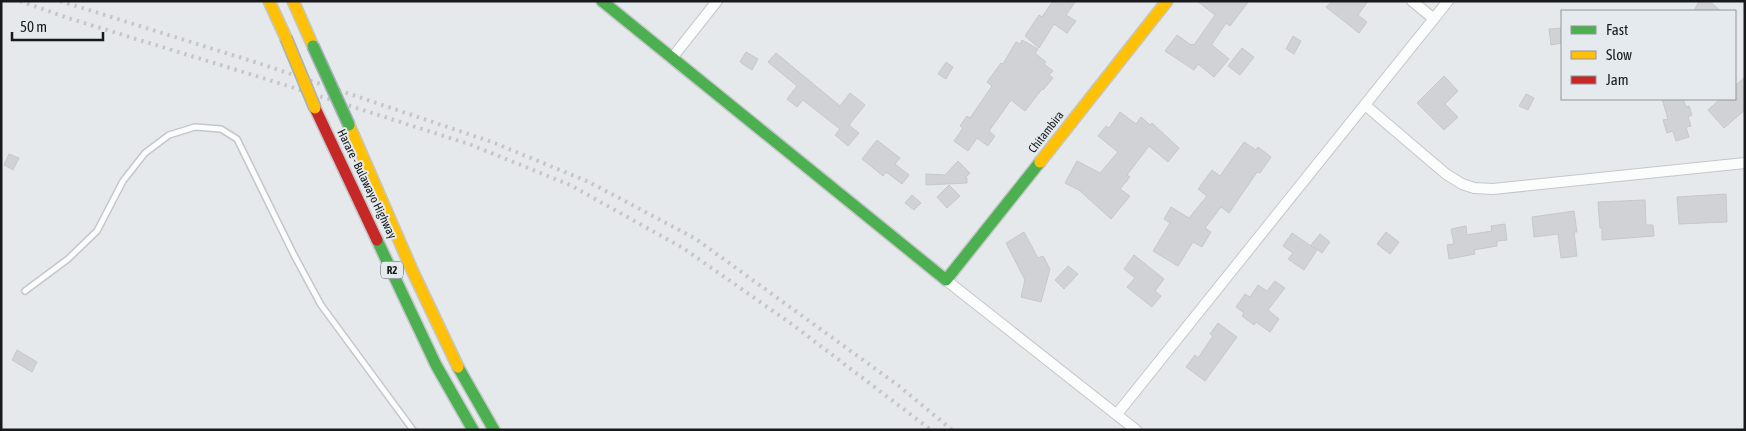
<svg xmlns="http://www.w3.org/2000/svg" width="1746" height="431" font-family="'Asap Condensed',sans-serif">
<rect width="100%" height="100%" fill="#e6e9ec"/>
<!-- building -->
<path fill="#d0d2d5" stroke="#c6c9ca" d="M 1053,1 L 1076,1 L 1066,15 L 1076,21 L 1067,33 L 1054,24 L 1039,48 L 1025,36 L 1039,15 L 1042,17 Z
M 1197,1 L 1249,1 L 1230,26 L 1226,23 L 1212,44 L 1212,45 L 1229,59 L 1214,77 L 1198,64 L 1194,70 L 1165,51 L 1177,35 L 1191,45 L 1192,44 L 1194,45 L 1215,15 Z
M 1332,1 L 1368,1 L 1358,15 L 1367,22 L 1359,33 L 1326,7 Z
M 1699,1 L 1709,1 L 1721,11 L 1694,11 Z
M 1562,28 L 1562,43 L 1551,45 L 1549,29 Z
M 1293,36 L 1301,41 L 1294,54 L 1286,49 Z
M 1022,40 L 1038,49 L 1035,53 L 1046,62 L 1044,64 L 1053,71 L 1049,75 L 1053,78 L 1043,90 L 1042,89 L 1025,111 L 1011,100 L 989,131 L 995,136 L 988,146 L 977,138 L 968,151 L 954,141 L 963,128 L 960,126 L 967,116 L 970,118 L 992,86 L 987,82 L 1001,63 L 1003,64 L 1016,42 L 1020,44 Z
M 1242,48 L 1254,57 L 1240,75 L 1228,66 Z
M 746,52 L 758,59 L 752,70 L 740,62 Z
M 776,53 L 840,106 L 850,93 L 865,105 L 849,125 L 859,133 L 848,146 L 835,135 L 840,129 L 803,100 L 797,107 L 787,99 L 797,86 L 768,62 Z
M 946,62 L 953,67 L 946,79 L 938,74 Z
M 1444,76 L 1458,91 L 1445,104 L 1458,117 L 1444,130 L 1417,103 Z
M 1745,77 L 1745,110 L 1724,128 L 1708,110 L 1720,99 L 1735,99 L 1735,86 Z
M 1526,94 L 1534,98 L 1528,110 L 1519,106 Z
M 1662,99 L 1683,99 L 1686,107 L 1689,106 L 1692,115 L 1688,117 L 1691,126 L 1686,127 L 1689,137 L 1676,141 L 1673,131 L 1667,133 L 1663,120 L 1668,119 Z
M 1120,112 L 1136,124 L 1141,117 L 1150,125 L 1152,123 L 1179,148 L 1168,162 L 1149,146 L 1127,175 L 1130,177 L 1120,189 L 1130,196 L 1111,219 L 1079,190 L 1065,183 L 1077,161 L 1100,173 L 1118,152 L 1098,136 L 1106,126 L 1109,128 Z
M 877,140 L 900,158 L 895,164 L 909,175 L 902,184 L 886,172 L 883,176 L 862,159 Z
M 1244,142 L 1256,150 L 1258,147 L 1271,157 L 1260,173 L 1257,172 L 1229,213 L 1221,207 L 1205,228 L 1211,232 L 1202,247 L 1193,242 L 1178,266 L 1153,251 L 1170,223 L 1164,219 L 1171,207 L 1189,218 L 1207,196 L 1198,189 L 1212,170 L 1220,176 Z
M 9,154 L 19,158 L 13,170 L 4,165 Z
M 958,161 L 970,173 L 965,178 L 967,178 L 967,183 L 926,185 L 926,174 L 945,175 Z
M 949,185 L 960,196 L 947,208 L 937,197 Z
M 1726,194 L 1727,222 L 1679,224 L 1677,197 Z
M 912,195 L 921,203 L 914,210 L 905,203 Z
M 1645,200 L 1646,225 L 1653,225 L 1654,236 L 1602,240 L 1602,228 L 1600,228 L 1598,202 Z
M 1574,211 L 1577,232 L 1574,232 L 1577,256 L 1561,258 L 1558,234 L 1534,237 L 1532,217 Z
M 1505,224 L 1507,240 L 1497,241 L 1497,246 L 1474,250 L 1475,254 L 1449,259 L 1447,245 L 1454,244 L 1451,229 L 1466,226 L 1467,235 L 1492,231 L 1491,226 Z
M 1024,232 L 1038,258 L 1043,256 L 1050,269 L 1041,302 L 1021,297 L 1025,280 L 1006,243 Z
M 1386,232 L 1399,242 L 1390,254 L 1377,244 Z
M 1292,233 L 1317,250 L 1304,270 L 1288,259 L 1293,253 L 1283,246 Z
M 1320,234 L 1330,242 L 1322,253 L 1311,245 Z
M 1134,255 L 1164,279 L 1155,291 L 1161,296 L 1152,307 L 1127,287 L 1135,278 L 1124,269 Z
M 1068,266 L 1078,274 L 1064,289 L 1055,280 Z
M 1275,281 L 1285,288 L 1268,310 L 1279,319 L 1270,332 L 1256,322 L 1254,325 L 1242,316 L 1244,313 L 1236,307 L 1245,294 L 1250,297 L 1258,285 L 1267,291 Z
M 1218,323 L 1237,337 L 1205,381 L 1186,367 L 1195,355 L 1198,358 L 1213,336 L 1210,334 Z
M 17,350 L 37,362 L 32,372 L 12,360 Z"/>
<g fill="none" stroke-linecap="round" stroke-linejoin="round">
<defs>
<path id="lane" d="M 25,291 L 68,259 L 97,231 L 123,181 L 145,153 L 169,135 L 195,127 L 221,129 L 237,139 L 294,255 L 321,305 L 413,430"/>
<path id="street" d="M 1412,1 L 1434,19
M 672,58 L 717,1
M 1365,105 L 1446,174 L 1462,184 L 1474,188 L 1493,189 L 1745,163
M 946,280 L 1136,430
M 1117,414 L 1448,1"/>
<path id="fast" d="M 602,1 L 946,280 L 1040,162
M 377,240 L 436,365 L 473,430
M 458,367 L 494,430"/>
<path id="slow" d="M 269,1 L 286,38
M 293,1 L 313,46
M 349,125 L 412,270 L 458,367
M 1040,162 L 1167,1"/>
<path id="jam" d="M 315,108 L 377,240"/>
</defs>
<!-- lane casing -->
<use href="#lane" stroke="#c4c7c9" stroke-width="8"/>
<!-- street casing -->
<use href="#street" stroke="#c4c7c9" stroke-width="12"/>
<!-- fast casing -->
<use href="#fast" stroke="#c4c7c9" stroke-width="14"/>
<!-- slow casing -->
<use href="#slow" stroke="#c4c7c9" stroke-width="14"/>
<!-- jam casing -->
<use href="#jam" stroke="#c4c7c9" stroke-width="14"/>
<!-- lane -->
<use href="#lane" stroke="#fbfcfc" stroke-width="5"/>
<!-- street -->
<use href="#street" stroke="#fbfcfc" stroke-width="10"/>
<!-- fast -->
<use href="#fast" stroke="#4caf50" stroke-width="11"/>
<!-- slow -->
<use href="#slow" stroke="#ffc107" stroke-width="11"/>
<!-- jam -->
<use href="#jam" stroke="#c62828" stroke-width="11"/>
<!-- rail -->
<path stroke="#c6c6c7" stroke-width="4" stroke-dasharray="2.5 5" stroke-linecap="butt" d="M 20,1 L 68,18 L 266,79 L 469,144 L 570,185 L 683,248 L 793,325 L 931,430
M 60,1 L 258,63 L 492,142 L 589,182 L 696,239 L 899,386 L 952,430"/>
<defs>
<path id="fast-bridge" d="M 313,46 L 349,125"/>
<path id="slow-bridge" d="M 286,38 L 315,108"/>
</defs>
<!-- fast-bridge casing -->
<use href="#fast-bridge" stroke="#a7b1b9" stroke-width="14" stroke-linecap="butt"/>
<!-- slow-bridge casing -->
<use href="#slow-bridge" stroke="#a7b1b9" stroke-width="14" stroke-linecap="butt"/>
<!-- fast-bridge -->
<use href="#fast-bridge" stroke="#4caf50" stroke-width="11"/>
<!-- slow-bridge -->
<use href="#slow-bridge" stroke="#ffc107" stroke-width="11"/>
</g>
<g text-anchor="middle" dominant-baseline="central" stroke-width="4" stroke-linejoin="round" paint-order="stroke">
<!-- shield labels -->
<rect fill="#e4eaee" stroke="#54585a" stroke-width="1" x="381" y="261.5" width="22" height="17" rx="4"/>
<g font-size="11" font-weight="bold" fill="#17191a">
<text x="392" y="270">R2</text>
</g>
<!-- street labels -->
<g font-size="12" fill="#17191a" stroke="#e4eaee">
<text transform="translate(1046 132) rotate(-52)">Chitambira</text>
<text transform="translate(367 184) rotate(64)">Harare - Bulawayo Highway</text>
</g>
</g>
<!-- border -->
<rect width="1746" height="431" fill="none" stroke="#17191a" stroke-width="5"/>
<!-- legend -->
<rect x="1561" y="10" width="175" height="90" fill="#e4eaee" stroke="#929699"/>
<rect x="1571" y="26" width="25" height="8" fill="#4caf50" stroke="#929699"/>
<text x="1606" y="35" font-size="15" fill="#17191a">Fast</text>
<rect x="1571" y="51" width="25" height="8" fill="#ffc107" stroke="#929699"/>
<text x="1606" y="60" font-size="15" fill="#17191a">Slow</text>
<rect x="1571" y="76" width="25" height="8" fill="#c62828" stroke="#929699"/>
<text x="1606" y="85" font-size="15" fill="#17191a">Jam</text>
<!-- scale -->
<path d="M12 32v8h91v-8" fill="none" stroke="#17191a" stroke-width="2.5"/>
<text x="20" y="32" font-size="15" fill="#17191a" stroke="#e4eaee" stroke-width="4" paint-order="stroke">50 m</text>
</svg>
